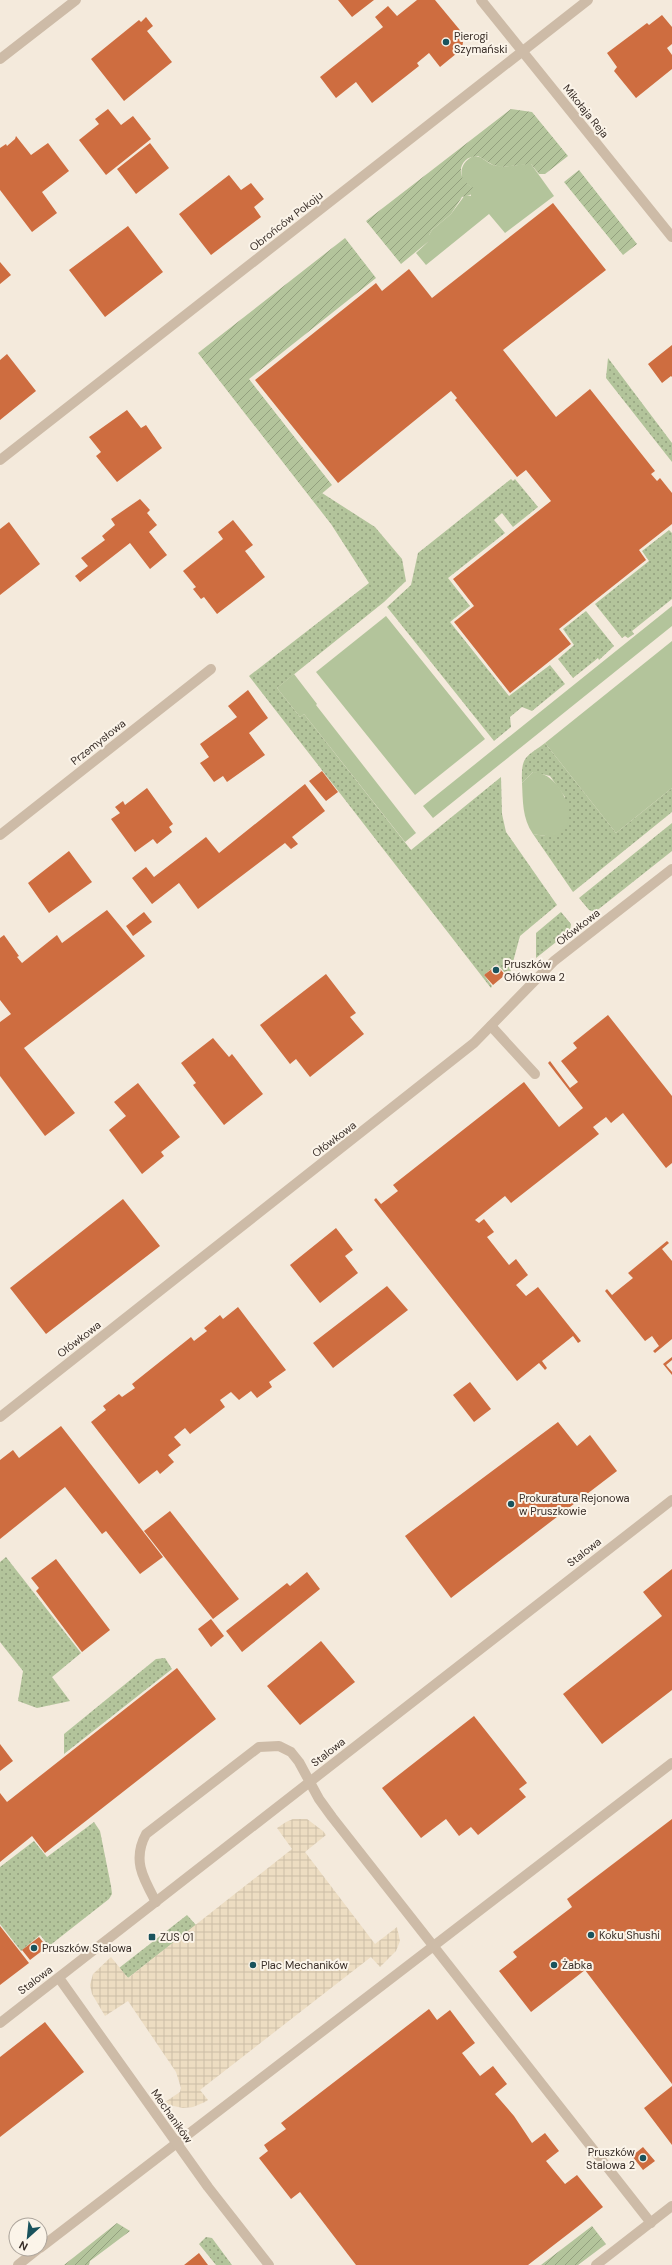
<svg xmlns="http://www.w3.org/2000/svg" width="672" height="2265" font-family="'DM Sans',sans-serif">
<defs>
<pattern id="grass-dots" width="8" height="8" patternUnits="userSpaceOnUse"><rect width="8" height="8" fill="#b3c49b"/><path d="M2 2h.1M6 6h.1" fill="none" stroke="#93a07e" stroke-width="1.8" stroke-linecap="round"/></pattern>
<pattern id="garden-furrows" width="10" height="10" patternUnits="userSpaceOnUse"><rect width="10" height="10" fill="#b3c49b"/><path d="M-1 1l2-2M0 10L10 0M9 11l2-2" fill="none" stroke="#93a07e"/></pattern>
<pattern id="plaza-grid" width="8" height="8" patternUnits="userSpaceOnUse"><rect width="8" height="8" fill="#edddc2"/><path d="M0 4h8M4 0v8" fill="none" stroke="#ccbea7"/></pattern>
</defs>
<rect width="100%" height="100%" fill="#f4eadc"/>
<!-- grass -->
<path fill="url(#grass-dots)" d="M 608,358 L 672,443 L 672,462 L 606,378 Z
M 511,479 L 513,481 L 515,479 L 538,507 L 513,527 L 502,513 L 494,520 L 505,533 L 448,578 L 470,606 L 450,622 L 509,696 L 550,665 L 565,684 L 532,711 L 522,707 L 510,717 L 511,727 L 494,741 L 387,607 L 411,585 L 418,553 Z
M 322,493 L 375,527 L 402,559 L 406,581 L 384,602 L 277,688 L 300,717 L 304,714 L 411,850 L 501,777 L 502,814 L 506,832 L 557,905 L 520,936 L 510,973 L 507,975 L 497,964 L 484,975 L 492,986 L 491,988 L 249,676 L 369,583 L 331,524 L 313,501 Z
M 669,530 L 672,533 L 672,599 L 632,631 L 634,634 L 628,638 L 625,636 L 622,638 L 595,604 L 649,561 L 642,551 Z
M 586,611 L 614,646 L 599,660 L 598,658 L 573,678 L 558,659 L 574,645 L 563,629 Z
M 545,743 L 616,833 L 672,788 L 672,812 L 573,892 L 533,834 L 545,836 L 565,797 L 550,776 L 533,772 L 522,783 C 521,756 525,758 545,743 Z
M 672,823 L 672,851 L 595,912 L 589,910 L 579,898 Z
M 561,912 L 571,924 L 570,931 L 536,958 L 536,933 Z
M 6,1557 L 81,1653 L 52,1677 L 70,1701 L 37,1708 L 18,1701 L 23,1671 L 0,1642 L 0,1562 Z
M 165,1658 L 172,1669 L 64,1754 L 64,1734 L 156,1659 Z
M 94,1822 L 100,1831 L 111,1886 L 112,1894 L 109,1899 L 49,1946 L 40,1935 L 21,1951 L 0,1924 L 0,1867 L 34,1841 L 47,1857 Z
M 187,1915 L 196,1925 L 128,1978 L 119,1968 Z
M 206,2237 L 212,2238 L 232,2265 L 216,2265 L 199,2244 Z"/>
<!-- park -->
<path fill="#b3c49b" d="M 473,156 C 483,156 485,162 493,165 C 505,169 520,163 531,164 L 554,196 L 505,233 L 489,214 L 426,265 L 416,253 L 429,241 L 429,235 L 432,230 L 451,214 L 465,195 L 471,196 L 471,187 L 463,181 C 459,169 463,162 473,156 Z
M 672,606 L 672,626 L 433,818 L 423,806 Z
M 386,616 L 485,739 L 415,795 L 316,672 Z
M 672,641 L 672,788 L 616,833 L 545,743 Z
M 294,674 L 317,704 L 316,705 L 416,833 L 405,842 L 304,714 L 300,717 L 277,688 Z
M 533,772 C 561,772 583,823 558,835 C 551,838 541,835 533,834 C 522,818 523,801 522,783 Z"/>
<!-- garden -->
<path fill="url(#garden-furrows)" d="M 511,109 L 532,112 L 568,156 L 545,174 L 539,174 L 531,164 L 501,167 L 493,165 L 478,156 C 458,156 454,179 474,188 L 473,194 L 462,197 L 451,214 L 432,230 L 429,235 L 429,241 L 401,264 L 366,221 Z
M 579,170 L 637,244 L 623,255 L 564,182 Z
M 345,238 L 376,278 L 249,379 L 332,485 L 313,501 L 198,353 Z
M 117,2223 L 130,2231 L 90,2261 L 89,2265 L 64,2265 Z
M 592,2226 L 606,2244 L 578,2265 L 541,2265 Z"/>
<!-- plaza -->
<path fill="url(#plaza-grid)" d="M 293,1819 L 307,1819 L 323,1831 L 326,1835 L 305,1852 L 375,1944 L 397,1927 L 400,1941 L 396,1951 L 380,1967 L 371,1957 L 200,2090 L 208,2100 L 205,2102 L 193,2107 L 183,2108 L 169,2105 L 165,2102 L 180,2092 L 181,2088 L 176,2072 L 128,2001 L 105,2016 L 92,1994 L 90,1985 L 93,1974 L 111,1957 L 128,1978 L 292,1849 L 277,1828 L 286,1822 Z"/>
<!-- building -->
<path fill="#ce6d40" d="M 338,0 L 374,0 L 352,17 Z
M 417,0 L 435,0 L 464,35 L 462,49 L 440,67 L 429,53 L 417,63 L 419,66 L 372,103 L 356,82 L 336,98 L 320,77 L 383,27 L 375,17 L 388,6 L 397,16 Z
M 662,15 L 672,27 L 672,44 L 667,48 L 672,55 L 672,69 L 636,98 L 614,71 L 617,67 L 607,53 L 647,23 L 649,25 Z
M 146,17 L 153,26 L 147,31 L 172,62 L 124,101 L 91,59 L 139,20 L 141,22 Z
M 108,109 L 121,125 L 133,116 L 151,139 L 106,175 L 79,140 L 99,124 L 95,119 Z
M 16,136 L 31,155 L 48,143 L 69,171 L 42,192 L 57,213 L 32,232 L 0,190 L 0,148 L 6,144 L 7,146 L 15,139 Z
M 150,143 L 169,168 L 136,194 L 117,169 Z
M 229,175 L 241,190 L 251,183 L 264,199 L 254,207 L 261,217 L 211,255 L 179,214 Z
M 553,203 L 606,270 L 503,350 L 556,417 L 590,389 L 655,471 L 651,474 L 657,481 L 660,478 L 672,493 L 672,524 L 639,550 L 646,560 L 559,629 L 571,644 L 510,693 L 454,622 L 474,606 L 453,579 L 551,501 L 526,470 L 517,477 L 455,400 L 457,398 L 451,391 L 338,483 L 255,380 L 376,283 L 382,291 L 409,269 L 432,298 Z
M 128,226 L 163,272 L 105,317 L 69,270 Z
M 0,262 L 11,275 L 0,284 Z
M 672,345 L 672,377 L 671,376 L 662,383 L 648,364 Z
M 7,354 L 36,391 L 0,420 L 0,360 Z
M 127,410 L 141,428 L 146,425 L 162,448 L 117,482 L 96,456 L 101,452 L 89,437 Z
M 140,499 L 150,510 L 147,513 L 157,525 L 149,532 L 167,555 L 150,569 L 130,543 L 80,582 L 75,576 L 88,566 L 81,558 L 105,540 L 102,536 L 115,525 L 111,519 Z
M 233,520 L 253,545 L 245,551 L 265,577 L 217,614 L 204,597 L 201,599 L 193,589 L 196,587 L 183,571 L 223,539 L 218,532 Z
M 9,522 L 40,564 L 0,595 L 0,529 Z
M 248,690 L 268,718 L 249,733 L 265,755 L 227,782 L 223,776 L 214,782 L 200,763 L 209,757 L 200,744 L 237,717 L 228,706 Z
M 322,771 L 338,792 L 326,801 L 309,781 Z
M 305,784 L 325,811 L 292,837 L 298,844 L 291,849 L 285,843 L 198,909 L 179,883 L 152,904 L 132,878 L 146,867 L 154,877 L 206,837 L 219,853 Z
M 147,788 L 173,824 L 169,827 L 172,832 L 157,844 L 153,839 L 135,852 L 111,819 L 120,813 L 115,807 L 123,801 L 125,805 Z
M 69,851 L 92,882 L 49,913 L 28,883 Z
M 107,910 L 145,956 L 24,1048 L 75,1113 L 45,1136 L 0,1076 L 0,1022 L 11,1014 L 0,1000 L 0,938 L 4,935 L 19,956 L 17,957 L 22,963 L 57,935 L 62,943 Z
M 144,912 L 152,922 L 133,936 L 126,926 Z
M 497,965 L 505,975 L 493,985 L 484,975 Z
M 326,974 L 356,1013 L 350,1017 L 364,1034 L 310,1077 L 296,1059 L 290,1064 L 260,1025 Z
M 608,1015 L 672,1096 L 672,1163 L 666,1168 L 623,1113 L 611,1123 L 606,1117 L 593,1127 L 599,1134 L 511,1203 L 505,1196 L 475,1220 L 479,1223 L 484,1219 L 494,1232 L 487,1237 L 509,1265 L 516,1259 L 528,1275 L 516,1285 L 526,1296 L 538,1287 L 581,1341 L 578,1343 L 573,1336 L 542,1361 L 547,1368 L 545,1370 L 539,1363 L 517,1381 L 374,1200 L 376,1198 L 381,1204 L 398,1191 L 393,1185 L 524,1082 L 559,1127 L 583,1108 L 548,1063 L 550,1061 L 570,1088 L 578,1082 L 561,1061 L 577,1048 L 573,1043 Z
M 213,1038 L 229,1057 L 232,1054 L 263,1094 L 224,1125 L 193,1085 L 196,1083 L 181,1063 Z
M 138,1083 L 180,1137 L 161,1152 L 164,1156 L 142,1174 L 109,1130 L 126,1116 L 114,1102 Z
M 123,1199 L 160,1246 L 46,1334 L 10,1288 Z
M 336,1228 L 353,1250 L 345,1256 L 358,1273 L 320,1303 L 290,1265 Z
M 667,1241 L 669,1243 L 662,1249 L 672,1261 L 672,1339 L 655,1353 L 653,1351 L 659,1346 L 652,1336 L 645,1341 L 605,1291 L 607,1289 L 612,1295 L 618,1290 L 633,1278 L 628,1273 Z
M 387,1286 L 408,1310 L 333,1368 L 313,1343 Z
M 238,1307 L 286,1370 L 269,1382 L 272,1387 L 257,1398 L 251,1391 L 239,1400 L 231,1392 L 220,1400 L 225,1407 L 190,1434 L 185,1428 L 174,1437 L 181,1445 L 168,1455 L 174,1462 L 160,1474 L 157,1470 L 139,1484 L 91,1422 L 106,1410 L 103,1406 L 119,1394 L 122,1397 L 135,1388 L 132,1384 L 191,1337 L 194,1341 L 207,1331 L 204,1328 L 220,1315 L 223,1319 Z
M 672,1357 L 672,1360 L 666,1365 L 672,1372 L 672,1375 L 663,1364 Z
M 470,1382 L 491,1409 L 474,1422 L 453,1395 Z
M 558,1422 L 577,1446 L 590,1435 L 617,1471 L 451,1598 L 405,1536 Z
M 61,1426 L 163,1557 L 140,1574 L 106,1531 L 102,1534 L 65,1487 L 0,1539 L 0,1460 L 13,1450 L 19,1458 Z
M 170,1511 L 239,1599 L 213,1619 L 144,1531 Z
M 56,1559 L 110,1630 L 82,1652 L 36,1591 L 39,1588 L 31,1578 Z
M 672,1569 L 672,1690 L 602,1744 L 563,1694 L 662,1616 L 643,1592 Z
M 307,1572 L 320,1589 L 242,1652 L 226,1631 L 287,1583 L 290,1586 Z
M 211,1619 L 224,1636 L 211,1647 L 198,1629 Z
M 321,1641 L 355,1682 L 300,1725 L 267,1686 Z
M 177,1668 L 216,1719 L 45,1853 L 32,1836 L 0,1862 L 0,1793 L 7,1802 Z
M 474,1716 L 527,1783 L 519,1789 L 526,1797 L 478,1835 L 471,1827 L 459,1836 L 446,1819 L 421,1838 L 382,1788 Z
M 0,1744 L 13,1761 L 0,1771 Z
M 672,1819 L 672,2084 L 585,1970 L 531,2012 L 499,1971 L 517,1957 L 513,1952 L 572,1907 L 567,1899 Z
M 0,1926 L 29,1963 L 0,1985 Z
M 39,1937 L 47,1947 L 30,1960 L 22,1950 Z
M 429,2009 L 437,2020 L 450,2010 L 475,2043 L 462,2053 L 480,2076 L 493,2066 L 507,2084 L 495,2094 L 514,2116 L 532,2143 L 545,2133 L 559,2151 L 546,2161 L 555,2172 L 565,2184 L 577,2175 L 603,2207 L 528,2265 L 356,2265 L 300,2192 L 291,2199 L 259,2158 L 268,2151 L 264,2145 L 286,2129 L 281,2123 Z
M 45,2022 L 84,2072 L 0,2137 L 0,2057 Z
M 672,2086 L 672,2145 L 644,2108 Z
M 643,2147 L 655,2161 L 643,2170 L 632,2156 Z
M 199,2253 L 208,2265 L 184,2265 Z"/>
<g fill="none" stroke-linecap="round" stroke-linejoin="round">
<!-- lane -->
<path stroke="#cdbba7" stroke-width="10" d="M 491,1026 L 535,1074
M 156,1902 C 143,1878 132,1860 146,1834 L 259,1747 L 279,1746 L 291,1752 L 299,1762 L 319,1799 L 332,1817 L 651,2223
M 40,2248 L 672,1763
M 18,2265 L 38,2249"/>
<!-- street -->
<path stroke="#cdbba7" stroke-width="10" d="M 481,0 L 672,237
M 0,59 L 76,0
M 0,460 L 588,0
M 0,835 L 211,669
M 0,1417 L 474,1043 L 554,961 L 672,869
M 59,1978 L 208,2187 L 269,2265
M 0,2023 L 672,1500
M 596,2265 L 672,2206"/>
</g>
<!-- markers -->
<g fill="#1a535d" stroke="#fbf4e9" stroke-width="1.5">
<circle cx="446" cy="42" r="4"/>
<circle cx="496" cy="970" r="4"/>
<circle cx="511" cy="1504" r="4"/>
<circle cx="591" cy="1935" r="4"/>
<rect x="148" y="1933" width="8" height="8" rx="2"/>
<circle cx="34" cy="1948" r="4"/>
<circle cx="253" cy="1965" r="4"/>
<circle cx="554" cy="1965" r="4"/>
<circle cx="643" cy="2158" r="4"/>
</g>
<g text-anchor="middle" dominant-baseline="central" stroke-width="4" stroke-linejoin="round" paint-order="stroke">
<!-- poi labels -->
<g font-size="11" fill="#392e28" stroke="#fbf4e9" text-anchor="start">
<text x="454" y="36">Pierogi<tspan x="454" dy="13">Szymański</tspan></text>
<text x="504" y="964">Pruszków<tspan x="504" dy="13">Ołówkowa 2</tspan></text>
<text x="519" y="1498">Prokuratura Rejonowa<tspan x="519" dy="13">w Pruszkowie</tspan></text>
<text x="599" y="1935">Koku Shushi</text>
<text x="160" y="1937">ZUS 01</text>
<text x="42" y="1948">Pruszków Stalowa</text>
<text x="261" y="1965">Plac Mechaników</text>
<text x="562" y="1965">Żabka</text>
<text x="635" y="2152" text-anchor="end">Pruszków<tspan x="635" dy="13">Stalowa 2</tspan></text>
</g>
<!-- street labels -->
<g font-size="11" fill="#392e28" stroke="#fbf4e9">
<text transform="translate(586 111) rotate(51)">Mikołaja Reja</text>
<text transform="translate(286 221) rotate(-38)">Obrońców Pokoju</text>
<text transform="translate(98 742) rotate(-38)">Przemysłowa</text>
<text transform="translate(578 927) rotate(-38)">Ołówkowa</text>
<text transform="translate(334 1139) rotate(-37)">Ołówkowa</text>
<text transform="translate(79 1339) rotate(-38)">Ołówkowa</text>
<text transform="translate(584 1552) rotate(-38)">Stalowa</text>
<text transform="translate(328 1752) rotate(-38)">Stalowa</text>
<text transform="translate(35 1980) rotate(-37)">Stalowa</text>
<text transform="translate(172 2116) rotate(55)">Mechaników</text>
</g>
</g>
<!-- north arrow -->
<g transform="translate(28 2237) rotate(207)"><circle r="19" fill="#fbf4e9" stroke="#ada59c"/>
<path d="M0-3L7 15L0 10L-7 15Z" fill="#1a535d"/>
<text y="-6" font-size="11" font-weight="bold" text-anchor="middle" fill="#392e28">N</text>
</g>
</svg>
